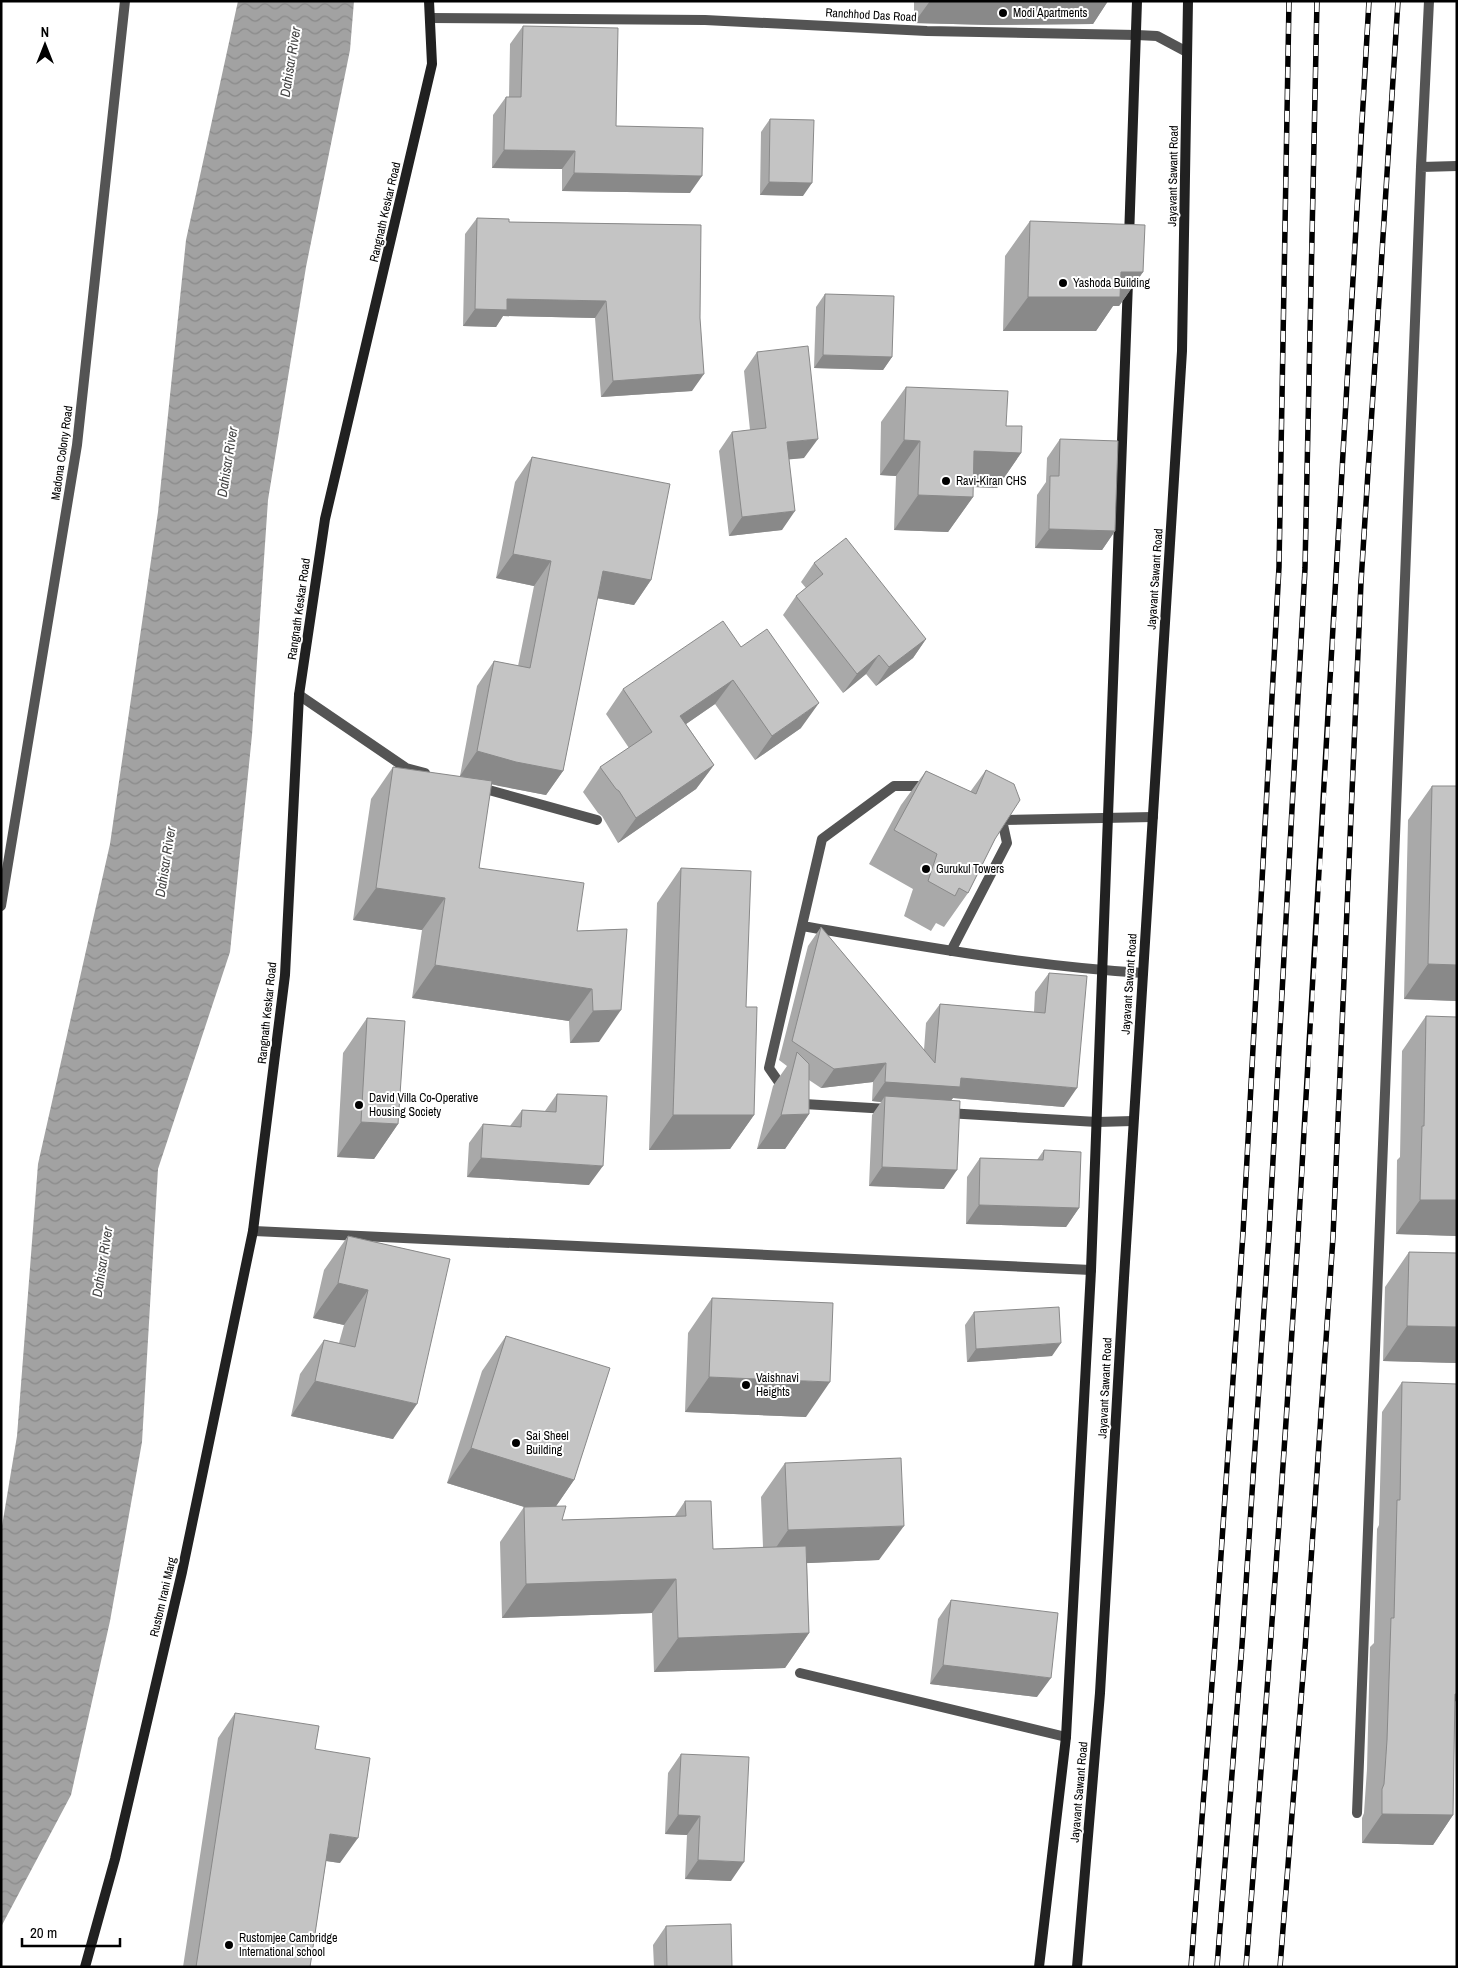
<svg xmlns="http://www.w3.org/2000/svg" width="1458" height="1968" font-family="'Archivo Narrow',sans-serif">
<defs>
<pattern id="water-waves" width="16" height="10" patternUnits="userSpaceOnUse" patternTransform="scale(1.25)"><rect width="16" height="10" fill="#a2a2a2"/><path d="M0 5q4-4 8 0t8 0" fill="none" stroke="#8a8a8a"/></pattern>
</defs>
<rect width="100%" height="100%" fill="#fff"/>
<!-- water -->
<path fill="url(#water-waves)" d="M 238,1 L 354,1 L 350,50 L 306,267 L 268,500 L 252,735 L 230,952 L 158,1169 L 142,1442 L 110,1621 L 71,1795 L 1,1927 L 1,1532 L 17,1436 L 38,1164 L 110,844 L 158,512 L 186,240 Z"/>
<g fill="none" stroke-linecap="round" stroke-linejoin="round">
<!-- lane -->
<path stroke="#545454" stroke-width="10" d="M 299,695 L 406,768 L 425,773
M 478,787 L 597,820
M 800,1673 L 1066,1737"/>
<!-- street -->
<path stroke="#545454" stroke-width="10" d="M 430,18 L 705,20 L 927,31 L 1137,35 L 1157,36 L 1187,52
M 1421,167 L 1457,166
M 1002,820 L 1153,817
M 1,906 L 77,445 L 125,1
M 802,926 C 915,945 1028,966 1143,973
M 951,951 L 1007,843 L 1002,820 L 998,815
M 785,1091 L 769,1068 L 822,839 L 894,786 L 928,786
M 798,1101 L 804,1104 L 888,1109
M 947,1113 L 1097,1122 L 1133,1121
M 253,1231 L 1091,1270
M 1357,1813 L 1421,167 L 1429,1"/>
<!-- secondary -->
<path stroke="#212121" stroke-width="10" d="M 1129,238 L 1137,1
M 85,1967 L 115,1859 L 182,1572 L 253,1231 L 285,975 L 299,695 L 325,519 L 432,64 L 429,1
M 1039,1967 L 1066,1737 L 1091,1270 L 1128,282
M 1077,1967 L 1100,1693 L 1124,1278 L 1182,351 L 1188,1"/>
<defs>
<path id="rail" d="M 1191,1967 L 1215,1643 L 1243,1233 L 1279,567 L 1289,1
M 1217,1967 L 1242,1645 L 1269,1234 L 1305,568 L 1317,1
M 1246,1967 C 1265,1723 1283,1480 1298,1236 C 1324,825 1344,413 1369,1
M 1280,1967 L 1305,1649 L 1333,1237 L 1361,582 L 1398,1"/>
</defs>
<!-- rail casing -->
<use href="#rail" stroke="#000" stroke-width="5.5"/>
<!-- rail -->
<use href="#rail" stroke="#fff" stroke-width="4" stroke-dasharray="11" stroke-linecap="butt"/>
</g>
<!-- wall -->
<path fill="#a9a9a9" d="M 914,1 L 1108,1 L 1093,24 L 991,25 L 914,23 Z
M 523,26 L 616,126 L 690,193 L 562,191 L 562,169 L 492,168 L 493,115 L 506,97 L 509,97 L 510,44 Z
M 770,119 L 803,196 L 760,195 L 761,132 Z
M 477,218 L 509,222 L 701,225 L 692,391 L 601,397 L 595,318 L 503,316 L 496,327 L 463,326 L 465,234 Z
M 1030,221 L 1143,272 L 1119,306 L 1113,306 L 1096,331 L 1003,331 L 1005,256 Z
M 825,294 L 892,357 L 883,370 L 814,368 L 816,307 Z
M 757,352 L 804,458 L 789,459 L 782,530 L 729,536 L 719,451 L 732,432 L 750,430 L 744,371 Z
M 906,387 L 1006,426 L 1021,453 L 997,488 L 973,487 L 973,497 L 948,532 L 894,530 L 896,476 L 880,475 L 881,422 Z
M 1060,439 L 1115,531 L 1102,550 L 1035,548 L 1037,495 L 1046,482 L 1047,458 Z
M 532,457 L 651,580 L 634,605 L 597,598 L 563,771 L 546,795 L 491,784 L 479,868 L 577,931 L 627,929 L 599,1042 L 570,1043 L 569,1021 L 412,998 L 422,930 L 353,920 L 371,799 L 393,767 L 469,778 L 460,776 L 477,686 L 494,661 L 518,666 L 534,586 L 496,578 L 515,482 Z
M 814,563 L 926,639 L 913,658 L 876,686 L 866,674 L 843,693 L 783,615 L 796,596 L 806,588 L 801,582 Z
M 741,647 L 801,728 L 755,760 L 715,704 L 686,724 L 714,765 L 696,789 L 618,843 L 602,816 L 598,813 L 583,792 L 600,767 L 629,748 L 606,714 L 623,689 Z
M 986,770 L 995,839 L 968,893 L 944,927 L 936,923 L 931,931 L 904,916 L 913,889 L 869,864 L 901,805 L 926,771 L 970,792 Z
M 1432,786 L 1457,786 L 1457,1001 L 1404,999 L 1408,820 Z
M 681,868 L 746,1007 L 754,1115 L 730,1149 L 649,1150 L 657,903 Z
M 821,927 L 924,1050 L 926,1023 L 940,1004 L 1034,1012 L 1035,992 L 1049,973 L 1064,1107 L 953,1098 L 951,1100 L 944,1189 L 869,1186 L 872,1115 L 881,1102 L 872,1101 L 873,1082 L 821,1088 L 809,1080 L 809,1114 L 785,1149 L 757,1149 L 773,1086 L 787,1066 L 779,1060 L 808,946 Z
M 1426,1016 L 1457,1236 L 1396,1234 L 1397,1160 L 1400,1157 L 1402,1051 Z
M 367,1018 L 398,1124 L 374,1159 L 337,1157 L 343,1053 Z
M 557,1094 L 589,1185 L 467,1177 L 469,1143 L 483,1124 L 510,1126 L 522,1110 L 545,1111 Z
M 1044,1150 L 1079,1208 L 1066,1227 L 966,1224 L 967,1177 L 980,1158 L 1037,1160 Z
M 348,1236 L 450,1259 L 393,1439 L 291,1416 L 300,1374 L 324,1340 L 339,1343 L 344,1325 L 313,1318 L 324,1270 Z
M 1409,1252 L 1457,1253 L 1457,1361 L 1456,1363 L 1383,1361 L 1385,1287 Z
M 712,1298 L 806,1417 L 685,1412 L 688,1333 Z
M 974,1312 L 1052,1356 L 967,1362 L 965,1325 Z
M 506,1336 L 574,1480 L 556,1506 L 562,1520 L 675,1516 L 685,1501 L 713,1549 L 763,1547 L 761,1497 L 785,1463 L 879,1560 L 807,1563 L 809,1633 L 785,1668 L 654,1672 L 652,1613 L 502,1618 L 500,1542 L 524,1507 L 525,1507 L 447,1483 L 482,1371 Z
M 1402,1382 L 1455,1702 L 1453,1815 L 1433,1845 L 1362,1843 L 1362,1818 L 1364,1813 L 1367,1769 L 1370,1647 L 1374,1643 L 1377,1529 L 1379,1525 L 1382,1412 Z
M 951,1600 L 1037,1697 L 930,1684 L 938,1619 Z
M 235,1713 L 315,1749 L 340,1863 L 326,1861 L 310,1967 L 183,1967 L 218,1738 Z
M 681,1754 L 731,1881 L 685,1879 L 687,1835 L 665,1834 L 668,1773 Z
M 666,1926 L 732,1967 L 654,1967 L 653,1945 Z"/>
<!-- shaded-wall -->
<path fill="#898989" d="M 930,1 L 1108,1 L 1093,24 L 991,25 L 914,23 Z
M 504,150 L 575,151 L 562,169 L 492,168 Z
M 574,173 L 702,176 L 690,193 L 562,191 Z
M 769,182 L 812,183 L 803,196 L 760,195 Z
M 1121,272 L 1143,272 L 1119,306 L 1113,306 L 1096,331 L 1003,331 L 1028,297 Z
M 507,299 L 606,301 L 595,318 L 503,316 L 496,327 L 463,326 L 475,309 Z
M 823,355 L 892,357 L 883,370 L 814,368 Z
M 704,374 L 692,391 L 601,397 L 613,381 Z
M 818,439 L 804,458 L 773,461 L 787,442 Z
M 904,440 L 920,441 L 896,476 L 880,475 Z
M 974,451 L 1021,453 L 997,488 L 950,486 Z
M 918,495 L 973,497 L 948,532 L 894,530 Z
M 795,511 L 782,530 L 729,536 L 742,517 Z
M 1049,529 L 1115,531 L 1102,550 L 1035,548 Z
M 513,554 L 551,561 L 534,586 L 496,578 Z
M 603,571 L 651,580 L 634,605 L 585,596 Z
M 926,639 L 913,658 L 876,686 L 889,667 Z
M 879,655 L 866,674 L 843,693 L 857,674 Z
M 733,680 L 715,704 L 663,740 L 680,716 Z
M 819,703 L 801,728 L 755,760 L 772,736 Z
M 477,751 L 563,771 L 546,795 L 499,786 L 460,776 Z
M 714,765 L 696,789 L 618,843 L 636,818 Z
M 376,888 L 445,898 L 422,930 L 353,920 Z
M 1428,964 L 1457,965 L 1457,1001 L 1404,999 Z
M 435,965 L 592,989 L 569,1021 L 412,998 Z
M 621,1010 L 599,1042 L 570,1043 L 593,1011 Z
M 886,1063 L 873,1082 L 821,1088 L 834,1069 Z
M 961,1078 L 1077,1088 L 1064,1107 L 953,1098 L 947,1106 L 885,1096 L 881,1102 L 872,1101 L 885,1082 Z
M 809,1114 L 785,1149 L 757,1149 L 781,1115 Z
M 673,1115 L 754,1115 L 730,1149 L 649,1150 Z
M 361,1122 L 398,1124 L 374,1159 L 337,1157 Z
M 481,1158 L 603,1166 L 589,1185 L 467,1177 Z
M 882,1167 L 957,1170 L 944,1189 L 869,1186 Z
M 1420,1200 L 1457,1200 L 1457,1236 L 1396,1234 Z
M 979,1205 L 1079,1208 L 1066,1227 L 966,1224 Z
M 338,1283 L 368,1290 L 344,1325 L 313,1318 Z
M 1407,1326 L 1457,1327 L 1457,1361 L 1456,1363 L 1383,1361 Z
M 1061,1343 L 1052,1356 L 967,1362 L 976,1349 Z
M 709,1377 L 830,1382 L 806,1417 L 685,1412 Z
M 315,1381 L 417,1404 L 393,1439 L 291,1416 Z
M 471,1448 L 574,1480 L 550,1515 L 447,1483 Z
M 904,1526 L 879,1560 L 764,1565 L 788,1530 Z
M 676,1579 L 652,1613 L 502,1618 L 526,1584 Z
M 809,1633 L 785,1668 L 654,1672 L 678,1638 Z
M 943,1665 L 1051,1678 L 1037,1697 L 930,1684 Z
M 1455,1694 L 1457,1694 L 1457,1699 L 1440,1723 Z
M 1382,1814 L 1453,1815 L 1433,1845 L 1362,1843 Z
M 678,1815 L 700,1816 L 687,1835 L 665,1834 Z
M 330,1834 L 358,1838 L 340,1863 L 313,1859 Z
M 698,1860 L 744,1862 L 731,1881 L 685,1879 Z"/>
<!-- building -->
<path fill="#c4c4c4" stroke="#898989" d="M 523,26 L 618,28 L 616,126 L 703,128 L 702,176 L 574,173 L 575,151 L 504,150 L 506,97 L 521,97 Z
M 770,119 L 814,120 L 812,183 L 769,182 Z
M 477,218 L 509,219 L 509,222 L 701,225 L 700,318 L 704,374 L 613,381 L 606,301 L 507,299 L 507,310 L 475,309 Z
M 1030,221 L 1145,225 L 1143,272 L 1121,272 L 1120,297 L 1028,297 Z
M 825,294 L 894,296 L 892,357 L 823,355 Z
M 808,346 L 818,439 L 787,442 L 795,511 L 742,517 L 732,432 L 766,428 L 757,352 Z
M 906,387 L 1008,391 L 1006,426 L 1022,426 L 1021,453 L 974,451 L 973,497 L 918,495 L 920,441 L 904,440 Z
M 1060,439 L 1118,441 L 1115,531 L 1049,529 L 1050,476 L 1059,476 Z
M 532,457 L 670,484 L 651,580 L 603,571 L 563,771 L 516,762 L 477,751 L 494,661 L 530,668 L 551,561 L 513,554 Z
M 846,538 L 926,639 L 889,667 L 879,655 L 857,674 L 796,596 L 823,574 L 814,563 Z
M 723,621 L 741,647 L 767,629 L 819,703 L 772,736 L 733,680 L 680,716 L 714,765 L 636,818 L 619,791 L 616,789 L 600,767 L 652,732 L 623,689 Z
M 393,767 L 492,781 L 479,868 L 584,883 L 577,931 L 627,929 L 621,1010 L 593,1011 L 592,989 L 435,965 L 445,898 L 376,888 Z
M 986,770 L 1014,784 L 1020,800 L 995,839 L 968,893 L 959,888 L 955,896 L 928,881 L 937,854 L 894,830 L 926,771 L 976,794 Z
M 1432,786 L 1457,786 L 1457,965 L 1428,964 Z
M 681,868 L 751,871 L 746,1007 L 757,1007 L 754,1115 L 673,1115 Z
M 821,927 L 935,1063 L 940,1004 L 1045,1013 L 1049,973 L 1087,976 L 1077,1088 L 961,1078 L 960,1087 L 885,1082 L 886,1063 L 834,1069 L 792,1041 Z
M 1426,1016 L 1457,1017 L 1457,1200 L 1420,1200 L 1422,1126 L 1424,1126 Z
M 367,1018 L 405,1021 L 398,1124 L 361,1122 Z
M 797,1052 L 809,1064 L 809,1114 L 781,1115 Z
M 557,1094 L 607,1096 L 603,1166 L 481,1158 L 483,1124 L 521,1127 L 522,1110 L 556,1112 Z
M 885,1096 L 960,1101 L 957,1170 L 882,1167 Z
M 1044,1150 L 1081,1152 L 1079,1208 L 979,1205 L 980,1158 L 1043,1160 Z
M 348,1236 L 450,1259 L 417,1404 L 315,1381 L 324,1340 L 355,1347 L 368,1290 L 338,1283 Z
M 1409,1252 L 1457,1253 L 1457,1327 L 1407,1326 Z
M 712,1298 L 833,1303 L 830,1382 L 709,1377 Z
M 1059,1307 L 1061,1343 L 976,1349 L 974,1312 Z
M 506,1336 L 610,1368 L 574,1480 L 471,1448 Z
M 1402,1382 L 1457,1384 L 1457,1694 L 1455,1694 L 1453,1815 L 1382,1814 L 1382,1789 L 1384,1784 L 1387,1740 L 1391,1618 L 1394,1618 L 1397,1500 L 1400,1500 Z
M 901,1458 L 904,1526 L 788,1530 L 785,1463 Z
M 685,1501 L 711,1501 L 713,1549 L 806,1546 L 809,1633 L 678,1638 L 676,1579 L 526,1584 L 524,1507 L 566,1506 L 562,1520 L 686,1516 Z
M 951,1600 L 1058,1613 L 1051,1678 L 943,1665 Z
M 235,1713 L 319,1726 L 315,1749 L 370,1758 L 358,1838 L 330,1834 L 310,1967 L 196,1967 Z
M 681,1754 L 749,1757 L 744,1862 L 698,1860 L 700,1816 L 678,1815 Z
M 731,1924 L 732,1967 L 667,1967 L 666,1926 Z"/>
<!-- markers -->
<g fill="#000" stroke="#fff" stroke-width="2">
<circle cx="1003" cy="13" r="5"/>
<circle cx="1063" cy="283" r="5"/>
<circle cx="946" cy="481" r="5"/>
<circle cx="926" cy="869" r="5"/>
<circle cx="359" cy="1105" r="5"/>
<circle cx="746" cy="1385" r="5"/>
<circle cx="516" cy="1443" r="5"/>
<circle cx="229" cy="1945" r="5"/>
</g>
<g text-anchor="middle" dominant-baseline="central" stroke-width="4" stroke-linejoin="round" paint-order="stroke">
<!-- poi labels -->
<g font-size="12" fill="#000" stroke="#fff" text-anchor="start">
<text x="1013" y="13">Modi Apartments</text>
<text x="1073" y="283">Yashoda Building</text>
<text x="956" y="481">Ravi-Kiran CHS</text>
<text x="936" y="869">Gurukul Towers</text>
<text x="369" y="1098">David Villa Co-Operative<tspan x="369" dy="14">Housing Society</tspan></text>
<text x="756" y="1378">Vaishnavi<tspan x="756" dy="14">Heights</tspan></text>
<text x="526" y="1436">Sai Sheel<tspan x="526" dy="14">Building</tspan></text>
<text x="239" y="1938">Rustomjee Cambridge<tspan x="239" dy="14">International school</tspan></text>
</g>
<!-- street labels -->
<g font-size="12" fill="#000" stroke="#fff">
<text transform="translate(871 15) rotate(3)">Ranchhod Das Road</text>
<text transform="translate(1173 176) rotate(-89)">Jayavant Sawant Road</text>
<text transform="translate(385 212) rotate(-77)">Rangnath Keskar Road</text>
<text transform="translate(62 453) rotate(-82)">Madona Colony Road</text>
<text transform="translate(1155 579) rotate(-86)">Jayavant Sawant Road</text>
<text transform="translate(299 609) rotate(-82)">Rangnath Keskar Road</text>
<text transform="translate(1129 984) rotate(-86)">Jayavant Sawant Road</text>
<text transform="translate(267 1013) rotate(-84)">Rangnath Keskar Road</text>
<text transform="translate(1105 1388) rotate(-87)">Jayavant Sawant Road</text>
<text transform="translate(163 1597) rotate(-77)">Rustom Irani Marg</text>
<text transform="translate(1079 1792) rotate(-85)">Jayavant Sawant Road</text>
</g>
<!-- water labels -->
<g font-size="14" font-style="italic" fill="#434343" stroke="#fff">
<text transform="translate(290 62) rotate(-81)">Dahisar River</text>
<text transform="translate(227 462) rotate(-81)">Dahisar River</text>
<text transform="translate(165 862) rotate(-81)">Dahisar River</text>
<text transform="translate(102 1262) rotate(-81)">Dahisar River</text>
</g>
</g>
<!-- border -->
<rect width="1458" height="1968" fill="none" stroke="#000000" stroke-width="5"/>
<!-- north arrow -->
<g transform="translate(45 45)" stroke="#ffffff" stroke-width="4" paint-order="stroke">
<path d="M0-4L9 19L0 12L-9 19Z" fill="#000000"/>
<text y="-8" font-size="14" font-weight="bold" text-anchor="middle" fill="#000000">N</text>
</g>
<!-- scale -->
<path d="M22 1938v8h98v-8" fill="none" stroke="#000000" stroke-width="2.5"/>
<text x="30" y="1938" font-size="15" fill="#000000" stroke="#ffffff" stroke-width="4" paint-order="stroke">20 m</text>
</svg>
